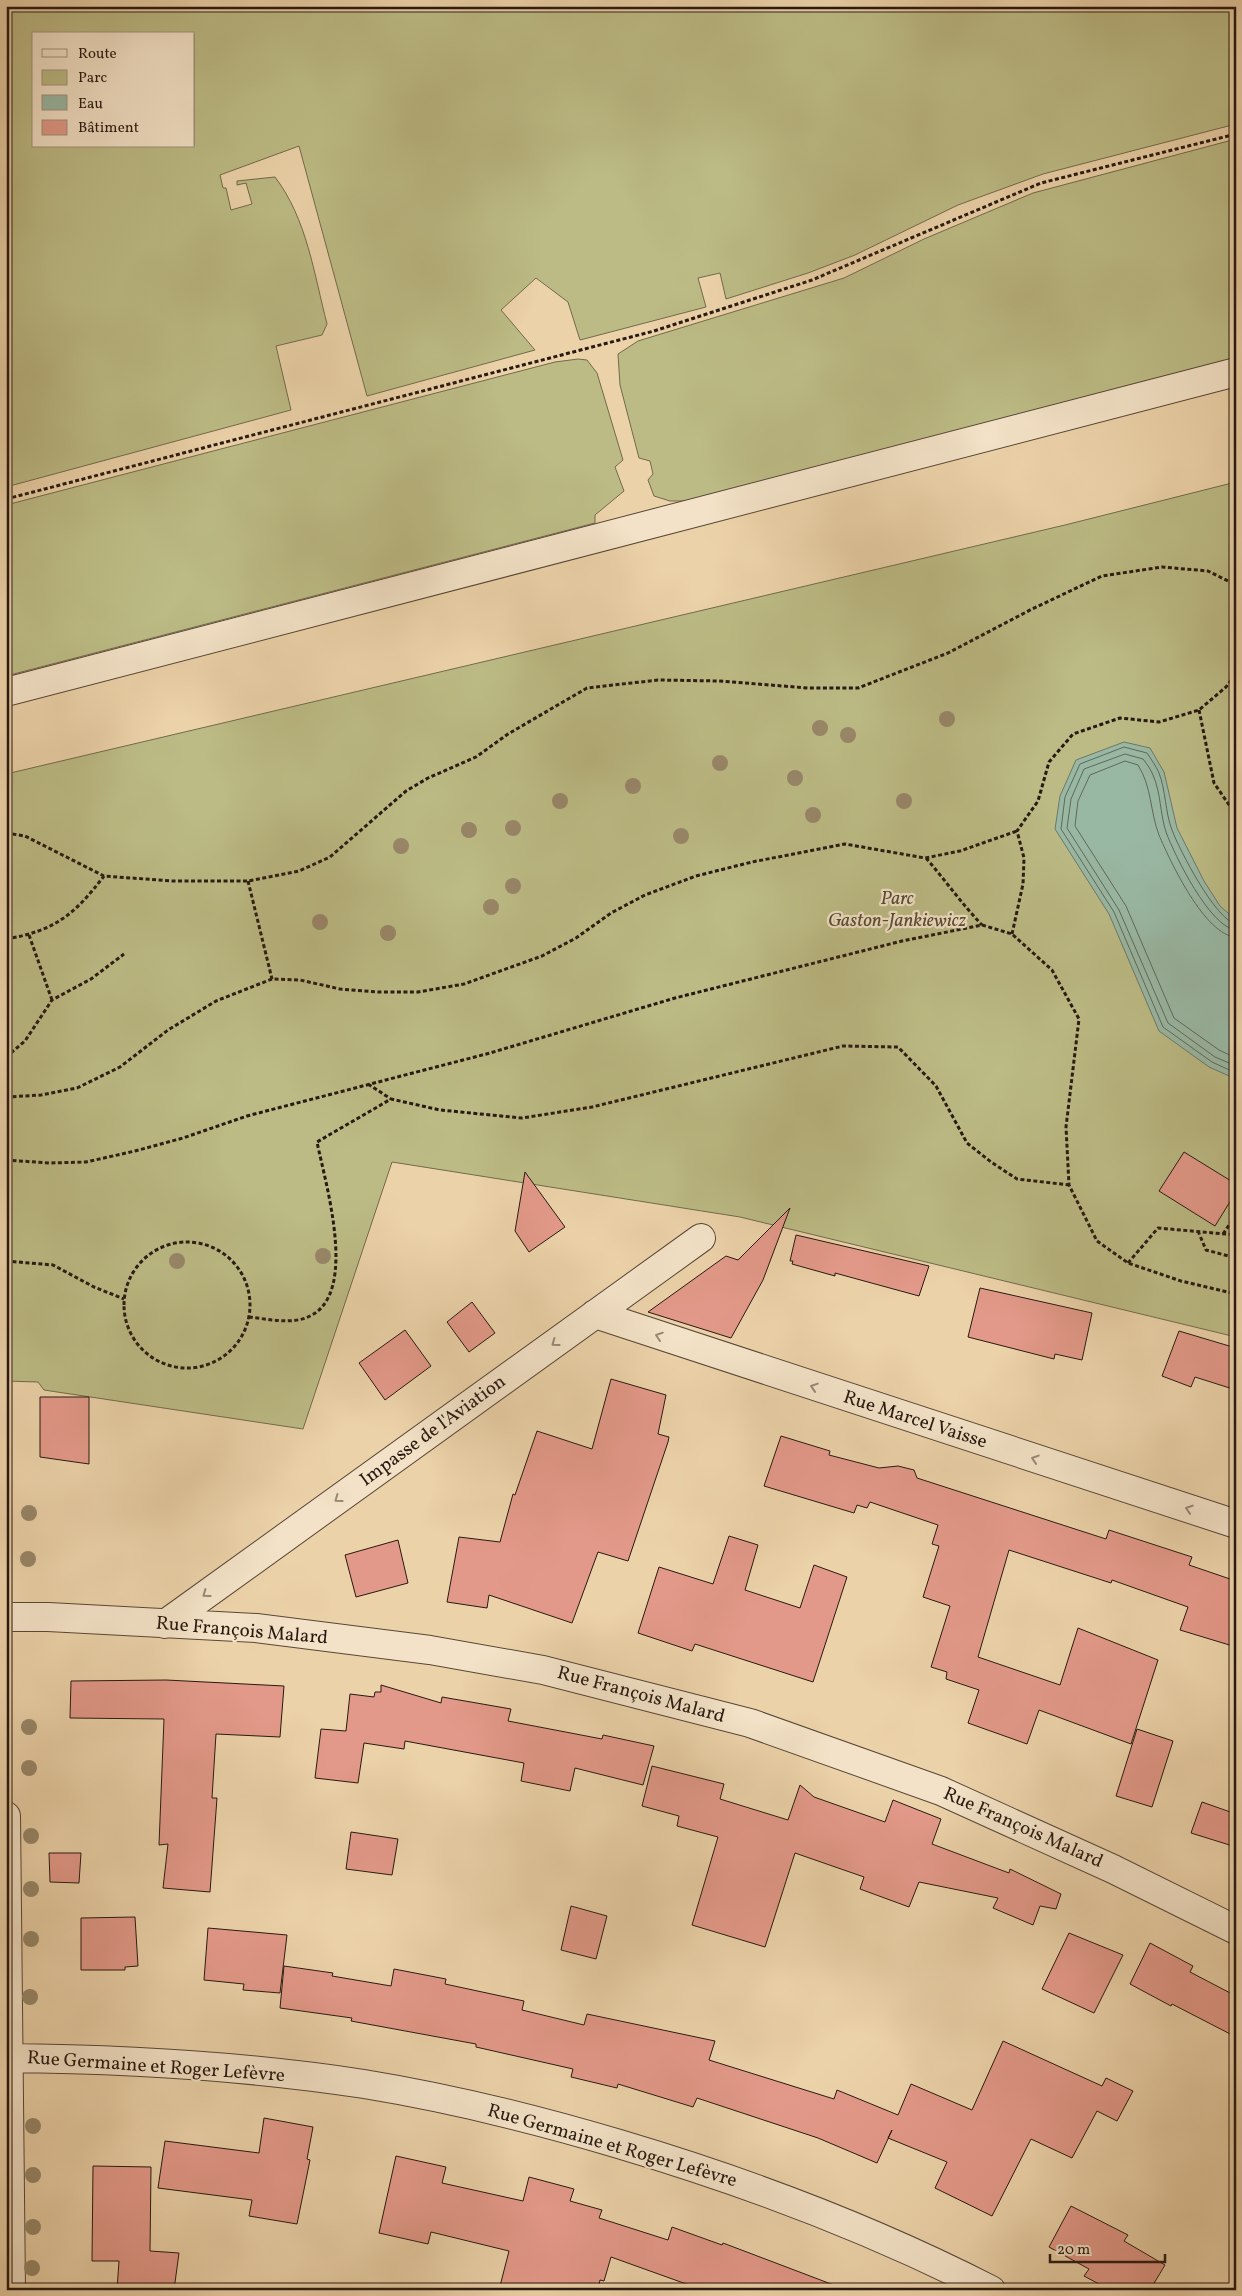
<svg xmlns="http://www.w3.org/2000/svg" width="1242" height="2296" font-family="Vollkorn,serif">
<rect width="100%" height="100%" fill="#ecd2a9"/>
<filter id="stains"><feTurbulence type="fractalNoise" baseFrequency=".004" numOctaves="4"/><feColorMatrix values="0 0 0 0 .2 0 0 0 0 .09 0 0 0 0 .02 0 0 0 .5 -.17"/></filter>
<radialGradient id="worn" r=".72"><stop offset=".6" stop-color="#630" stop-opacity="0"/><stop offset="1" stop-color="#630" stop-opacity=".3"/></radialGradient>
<!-- green -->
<path fill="#bcbb85" stroke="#726a4b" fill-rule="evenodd" d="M 6,6 L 1236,6 L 1236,124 L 1043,174 L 958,205 L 855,255 L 808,273 L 726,299 L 720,273 L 698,278 L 706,307 L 580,340 L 568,302 L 536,278 L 501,310 L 535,350 L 367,396 L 299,146 L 220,175 L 223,188 L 226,188 L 231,210 L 252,204 L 246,183 L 237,185 L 237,181 L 275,177 C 307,219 314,274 327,324 L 322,335 L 276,346 L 291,410 L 6,487 ZM 34,34 L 194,34 L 194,146 L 34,146 Z
M 1236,139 L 1236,358 L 688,501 L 670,501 L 654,496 L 648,480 L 653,474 L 650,461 L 639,458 L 620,385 L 618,354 L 638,341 L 844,278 L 924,239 L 1033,193 Z
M 578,359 L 587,360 L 597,373 L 623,460 L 615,467 L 624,491 L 595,515 L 595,523 L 6,676 L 6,505 L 555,362 Z
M 1236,482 L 1236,1337 L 740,1217 L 392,1162 L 303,1429 L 44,1390 L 38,1382 L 6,1381 L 6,774 L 1065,525 Z"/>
<!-- water -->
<path fill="#99b8a4" stroke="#6b7869" d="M 1124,742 L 1150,748 L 1164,772 L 1177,828 L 1204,881 L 1220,906 L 1236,920 L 1236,1079 L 1209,1067 L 1159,1031 L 1109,914 L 1055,829 L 1060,796 L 1076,760 Z"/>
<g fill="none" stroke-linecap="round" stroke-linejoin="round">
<!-- shore -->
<path stroke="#60685a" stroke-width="1" d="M 1236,924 C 1216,921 1179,849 1172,830 C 1165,812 1166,791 1159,773 C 1156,766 1151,759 1147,753 L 1124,747 L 1080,764 L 1065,797 L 1061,829 L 1114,912 L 1163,1027 L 1212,1062 L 1236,1073
M 1236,930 C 1210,928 1174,854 1166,832 C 1160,814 1161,793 1153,775 C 1151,770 1147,764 1143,759 L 1125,754 L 1084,769 L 1071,799 L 1067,828 L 1119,910 L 1168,1023 L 1215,1057 L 1236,1066
M 1236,937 C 1205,936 1170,861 1159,835 C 1150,812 1152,787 1138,765 L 1125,761 L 1090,775 L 1078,801 L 1075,826 L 1126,906 L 1174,1018 L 1219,1050 L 1236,1058"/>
</g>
<!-- building -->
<path fill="#e39989" stroke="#271911" d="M 1184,1152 L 1236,1184 L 1236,1192 L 1215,1226 L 1159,1191 Z
M 525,1172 L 565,1227 L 529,1252 L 515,1231 Z
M 790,1208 L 763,1280 L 731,1338 L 648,1312 L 726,1256 L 738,1260 Z
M 796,1235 L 929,1266 L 919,1296 L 835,1273 L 835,1276 L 792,1264 L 793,1261 L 790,1261 Z
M 980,1288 L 1092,1313 L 1082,1360 L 1055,1354 L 1054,1359 L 968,1337 Z
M 472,1302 L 495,1333 L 469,1352 L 447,1322 Z
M 405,1330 L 431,1366 L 385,1400 L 359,1363 Z
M 1179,1331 L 1236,1348 L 1236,1390 L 1195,1377 L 1191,1387 L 1162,1376 Z
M 611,1379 L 666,1395 L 658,1434 L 669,1437 L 668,1442 L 628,1561 L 598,1552 L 572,1623 L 489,1595 L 487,1608 L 447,1602 L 459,1537 L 500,1542 L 513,1494 L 515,1495 L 537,1431 L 592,1449 Z
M 40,1397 L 89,1397 L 89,1464 L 40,1457 Z
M 781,1436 L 830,1451 L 829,1455 L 879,1468 L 898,1466 L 914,1470 L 917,1478 L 1106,1539 L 1109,1530 L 1192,1557 L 1189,1565 L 1236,1581 L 1236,1647 L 1180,1630 L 1188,1607 L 1112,1580 L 1111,1583 L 1009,1550 L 978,1657 L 1060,1685 L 1078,1628 L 1158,1660 L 1131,1744 L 1039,1710 L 1027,1744 L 968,1723 L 979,1690 L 946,1679 L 947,1672 L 931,1667 L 950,1606 L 923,1597 L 939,1546 L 932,1544 L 938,1525 L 870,1502 L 867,1508 L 857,1505 L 854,1513 L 764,1486 Z
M 729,1536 L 758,1545 L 745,1590 L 800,1608 L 814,1565 L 847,1577 L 813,1682 L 695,1644 L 692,1651 L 638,1633 L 659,1567 L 713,1584 Z
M 398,1540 L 408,1583 L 356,1597 L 345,1555 Z
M 166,1680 L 284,1686 L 280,1737 L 216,1734 L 212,1798 L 217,1798 L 210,1892 L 163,1888 L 168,1844 L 159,1845 L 164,1719 L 70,1718 L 71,1681 Z
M 381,1685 L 441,1703 L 442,1697 L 511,1709 L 508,1721 L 602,1739 L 603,1735 L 654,1746 L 643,1785 L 575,1768 L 570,1791 L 521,1781 L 524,1763 L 405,1741 L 404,1749 L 364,1743 L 358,1783 L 315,1778 L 321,1729 L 346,1731 L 350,1694 L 374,1697 L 375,1692 L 381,1692 Z
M 1137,1729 L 1173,1741 L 1152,1807 L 1116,1796 Z
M 652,1766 L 724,1784 L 720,1799 L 788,1820 L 800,1785 L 814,1797 L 885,1822 L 893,1800 L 941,1819 L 932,1844 L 1009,1873 L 1010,1869 L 1061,1894 L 1056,1909 L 1040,1906 L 1033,1925 L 993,1908 L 998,1898 L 919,1882 L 909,1907 L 860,1889 L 864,1877 L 795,1853 L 765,1947 L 692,1925 L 718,1837 L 677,1826 L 679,1816 L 642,1806 Z
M 1202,1802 L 1236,1814 L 1236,1847 L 1191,1833 Z
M 351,1832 L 398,1839 L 392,1875 L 346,1869 Z
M 49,1853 L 81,1853 L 79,1883 L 50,1882 Z
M 571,1906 L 607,1916 L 596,1959 L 561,1950 Z
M 135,1917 L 138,1966 L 125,1967 L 125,1970 L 81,1970 L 81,1918 Z
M 208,1928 L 287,1935 L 280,1993 L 243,1990 L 244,1984 L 204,1980 Z
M 1069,1933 L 1123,1955 L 1094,2013 L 1042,1989 Z
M 1150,1943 L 1193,1966 L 1190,1972 L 1236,1996 L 1236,2037 L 1172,2004 L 1171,2006 L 1130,1984 Z
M 284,1966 L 333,1973 L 332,1976 L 391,1986 L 394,1969 L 446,1979 L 445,1984 L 524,2001 L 522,2010 L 584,2025 L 587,2014 L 715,2041 L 709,2060 L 834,2099 L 837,2090 L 898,2115 L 911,2084 L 972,2110 L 1003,2041 L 1102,2086 L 1106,2078 L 1133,2091 L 1117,2121 L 1097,2111 L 1072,2158 L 1031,2139 L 992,2216 L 935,2188 L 947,2162 L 888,2138 L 892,2130 L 877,2163 L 818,2138 L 697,2098 L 693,2107 L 618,2084 L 617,2088 L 571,2077 L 573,2069 L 476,2047 L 476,2044 L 351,2021 L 352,2018 L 280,2008 Z
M 264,2118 L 313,2127 L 307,2159 L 310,2160 L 297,2224 L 249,2216 L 252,2200 L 158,2188 L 165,2141 L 259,2153 Z
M 396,2156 L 446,2167 L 442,2183 L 523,2201 L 529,2177 L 574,2189 L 570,2201 L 602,2210 L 599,2218 L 668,2240 L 672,2227 L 722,2245 L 723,2243 L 839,2287 L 839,2290 L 703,2290 L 611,2257 L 604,2281 L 600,2280 L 598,2290 L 499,2290 L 509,2251 L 431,2232 L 428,2244 L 379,2233 Z
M 93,2166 L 151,2167 L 150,2251 L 179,2253 L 174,2290 L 117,2290 L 119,2261 L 92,2261 Z
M 1071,2206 L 1128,2235 L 1124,2241 L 1165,2265 L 1150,2290 L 1110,2290 L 1084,2276 L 1089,2269 L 1049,2247 Z"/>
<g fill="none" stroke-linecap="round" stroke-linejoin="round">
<defs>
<path id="minor" d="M 6,692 L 1236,372
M 595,1314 L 1236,1524
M 6,1617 L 48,1617 L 256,1628 L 430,1650 L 543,1670 L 750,1723 L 941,1791 L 1113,1869 L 1236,1930
M 165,1624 L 701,1238
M 6,1816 L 11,2290
M 6,2058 C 126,2059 246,2066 364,2084 C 450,2098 535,2119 619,2144 C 747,2182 872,2229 991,2290"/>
</defs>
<!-- minor casing -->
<use href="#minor" stroke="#584737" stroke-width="30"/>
<!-- path -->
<path stroke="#271911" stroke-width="3" stroke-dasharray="4 2.5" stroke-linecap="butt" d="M 6,499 L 654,331 L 812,280 L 1041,183 L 1236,134
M 1199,710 L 1214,783 L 1236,815
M 6,833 L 25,836 L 104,876 L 172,881 L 248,881 L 299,871 L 330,857 L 406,791 L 428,778 L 476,757 L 508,734 L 587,688 L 658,680 L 719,681 L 808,688 L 858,688 L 948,653 L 1032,609 L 1102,576 L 1162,567 L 1208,571 L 1236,585
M 926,858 C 945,880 962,904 982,925
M 248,881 L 272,979
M 1012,934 L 1023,884 L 1024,858 L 1017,831 L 1038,801 L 1049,762 L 1073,734 L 1120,718 L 1159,722 L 1199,710 L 1226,687 L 1236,674
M 29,935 L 52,1000
M 6,939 C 55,931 75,914 104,876
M 6,1057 L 25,1041 L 52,1000 L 91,979 L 124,954
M 368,1084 L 391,1099
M 6,1097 L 41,1095 L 77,1088 L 120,1067 L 168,1030 L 216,1001 L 272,979 L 300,980 L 340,989 L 378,992 L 418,992 L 464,984 L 542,956 L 576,938 L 611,913 L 645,895 L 696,876 L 752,862 L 845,844 L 925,858 L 960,851 L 1017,831
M 6,1160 L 49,1163 L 86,1162 L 135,1151 L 183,1138 L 247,1116 L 490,1053 L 675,998 L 902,941 L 982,925 L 1012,934 L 1052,970 L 1079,1019 L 1066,1127 L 1069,1185 L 1097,1241 L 1128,1263 L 1181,1281 L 1236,1294
M 1198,1231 L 1206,1250 L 1236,1258
M 1223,1234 L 1236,1215
M124 1305a63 63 0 1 1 126 0a63 63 0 1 1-126 0Z
M 6,1261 L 53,1265 L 94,1287 L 124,1299
M 1128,1263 L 1158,1228 L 1236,1235
M 249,1317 C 268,1319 293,1325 310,1316 C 359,1293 325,1182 317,1142 L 391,1099 L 440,1110 L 522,1118 L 592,1107 L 843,1046 L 898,1047 L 936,1086 L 967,1143 L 991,1162 L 1017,1179 L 1069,1185"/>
<!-- minor -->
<use href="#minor" stroke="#f3e2c7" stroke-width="28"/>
</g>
<!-- trees -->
<g fill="#988769">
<circle cx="947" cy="719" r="8"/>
<circle cx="820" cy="728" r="8"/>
<circle cx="848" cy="735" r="8"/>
<circle cx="720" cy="763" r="8"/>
<circle cx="795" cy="778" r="8"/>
<circle cx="633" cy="786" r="8"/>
<circle cx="560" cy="801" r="8"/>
<circle cx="904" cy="801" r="8"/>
<circle cx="813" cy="815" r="8"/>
<circle cx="513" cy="828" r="8"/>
<circle cx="469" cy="830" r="8"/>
<circle cx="681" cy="836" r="8"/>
<circle cx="401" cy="846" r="8"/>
<circle cx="513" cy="886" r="8"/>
<circle cx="491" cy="907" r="8"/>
<circle cx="320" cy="922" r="8"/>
<circle cx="388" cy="933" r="8"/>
<circle cx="323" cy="1256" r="8"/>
<circle cx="177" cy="1261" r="8"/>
<circle cx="29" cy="1513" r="8"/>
<circle cx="28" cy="1559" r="8"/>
<circle cx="29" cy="1727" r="8"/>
<circle cx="29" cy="1768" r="8"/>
<circle cx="31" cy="1836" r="8"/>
<circle cx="31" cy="1889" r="8"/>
<circle cx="31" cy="1939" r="8"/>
<circle cx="30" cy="1997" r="8"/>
<circle cx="33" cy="2126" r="8"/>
<circle cx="33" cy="2175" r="8"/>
<circle cx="33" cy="2227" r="8"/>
<circle cx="32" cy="2268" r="8"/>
</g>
<!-- one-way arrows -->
<defs><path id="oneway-chevron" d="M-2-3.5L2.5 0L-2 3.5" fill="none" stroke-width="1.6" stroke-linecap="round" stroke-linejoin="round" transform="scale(1.25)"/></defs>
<g stroke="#978875">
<use href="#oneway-chevron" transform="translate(659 1336) rotate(-161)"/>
<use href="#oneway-chevron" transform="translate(555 1343) rotate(144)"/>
<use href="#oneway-chevron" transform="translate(814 1387) rotate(-162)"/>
<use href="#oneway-chevron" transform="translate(1035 1459) rotate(-162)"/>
<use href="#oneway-chevron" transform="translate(338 1499) rotate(144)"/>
<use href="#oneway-chevron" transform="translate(1189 1509) rotate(-162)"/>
<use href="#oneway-chevron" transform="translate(206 1594) rotate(144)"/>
</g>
<g text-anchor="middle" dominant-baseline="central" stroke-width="4.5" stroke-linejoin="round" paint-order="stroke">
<!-- park labels -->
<g font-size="19" font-style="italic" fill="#544a34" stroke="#f3e2c7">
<text x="897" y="899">Parc<tspan x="897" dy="22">Gaston-Jankiewicz</tspan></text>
</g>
<!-- street labels -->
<g font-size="19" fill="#271911" stroke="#f3e2c7">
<text transform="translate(915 1420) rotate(18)">Rue Marcel Vaisse</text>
<text transform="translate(433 1431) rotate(-36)">Impasse de l'Aviation</text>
<text transform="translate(242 1631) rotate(5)">Rue François Malard</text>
<text transform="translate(641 1695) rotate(15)">Rue François Malard</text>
<text transform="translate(1023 1828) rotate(24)">Rue François Malard</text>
<text transform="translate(156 2067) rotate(4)">Rue Germaine et Roger Lefèvre</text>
<text transform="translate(612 2146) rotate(16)">Rue Germaine et Roger Lefèvre</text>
</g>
</g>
<!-- margin -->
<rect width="1242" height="2296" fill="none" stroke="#ecd2a9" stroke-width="25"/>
<rect x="8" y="8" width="1227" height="2281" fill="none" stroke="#271911" stroke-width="2.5"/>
<rect x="12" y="12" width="1217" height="2271" fill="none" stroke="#271911"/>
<!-- legend -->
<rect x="32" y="32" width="162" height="115" fill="#f3e2c7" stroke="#a1927e"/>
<rect x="42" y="49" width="25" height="8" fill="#f3e2c7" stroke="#a1927e"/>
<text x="78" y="58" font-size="15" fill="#271911">Route</text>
<rect x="42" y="70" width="25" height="15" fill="#bcbb85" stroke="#a1927e"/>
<text x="78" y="82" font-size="15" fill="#271911">Parc</text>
<rect x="42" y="95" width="25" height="15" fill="#99b8a4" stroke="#a1927e"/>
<text x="78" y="108" font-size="15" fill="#271911">Eau</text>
<rect x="42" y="120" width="25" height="15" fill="#e39989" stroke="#a1927e"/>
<text x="78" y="132" font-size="15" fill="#271911">Bâtiment</text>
<!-- scale -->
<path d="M1050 2254v8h115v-8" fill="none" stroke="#271911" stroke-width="2.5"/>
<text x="1057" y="2254" font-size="15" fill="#271911" stroke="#f3e2c7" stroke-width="4" paint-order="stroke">20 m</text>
<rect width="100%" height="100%" filter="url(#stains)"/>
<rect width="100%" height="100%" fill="url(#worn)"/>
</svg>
